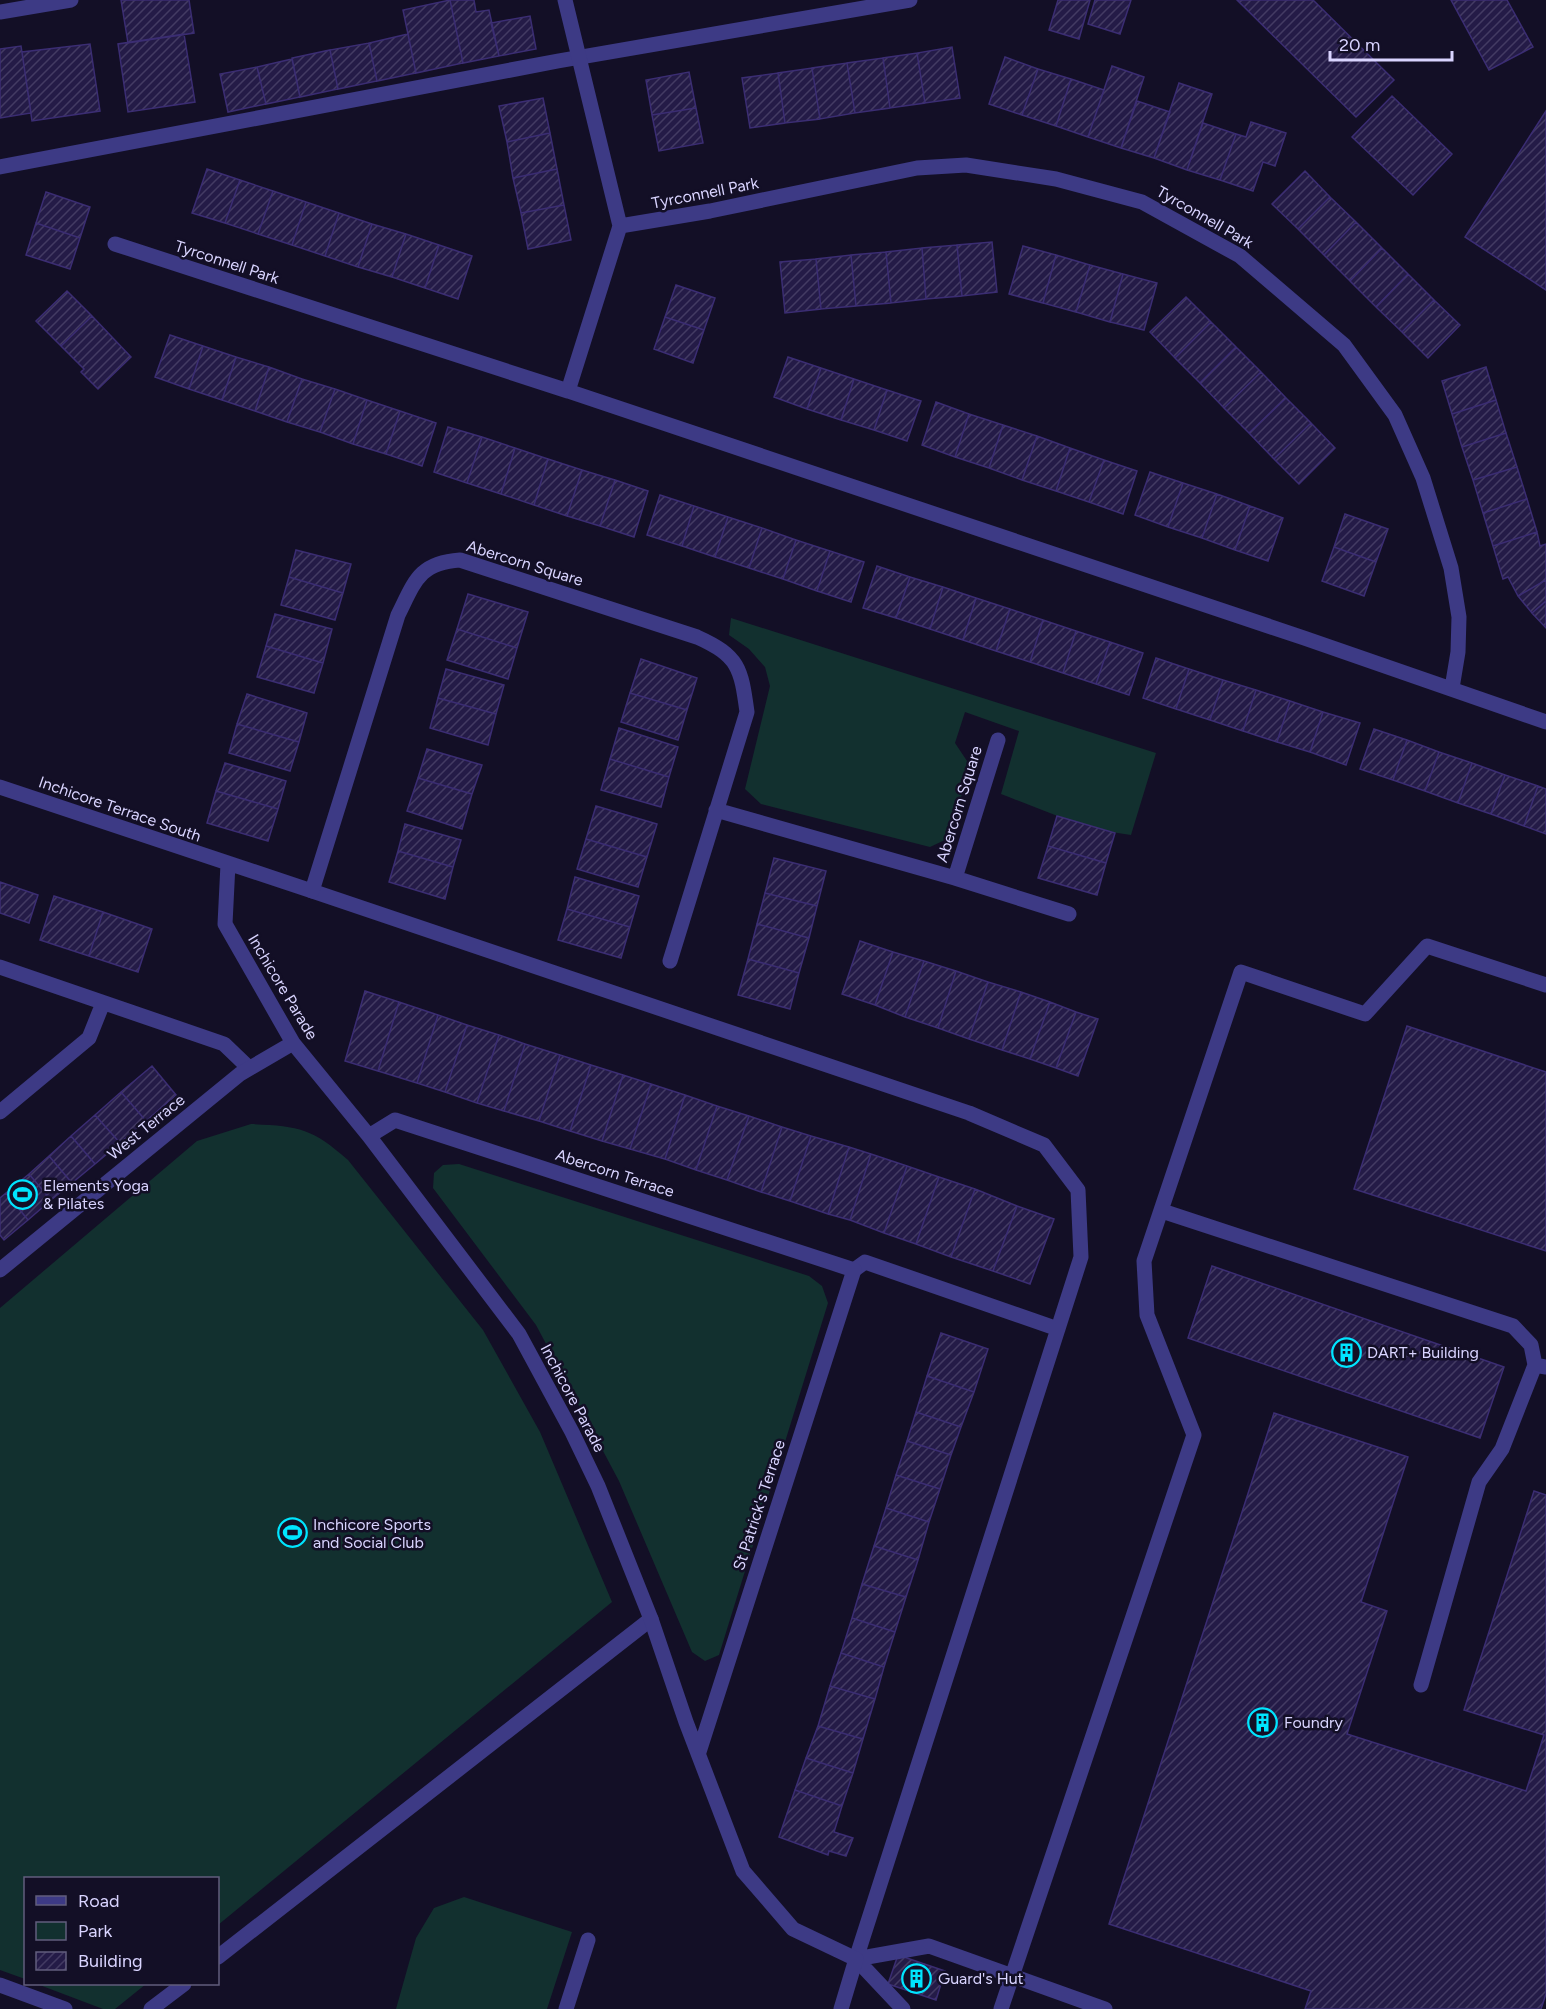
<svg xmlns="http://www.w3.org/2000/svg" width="1546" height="2009" font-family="Figtree,sans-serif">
<defs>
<pattern id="building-hatch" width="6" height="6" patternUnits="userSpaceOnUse" patternTransform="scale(1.5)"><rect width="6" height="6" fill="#241b47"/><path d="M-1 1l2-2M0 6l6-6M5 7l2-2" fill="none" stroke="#433b63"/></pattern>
</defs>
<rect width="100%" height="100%" fill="#130f26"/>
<!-- green -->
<path fill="#12302f" d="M 731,618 L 1156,753 L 1131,835 C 1086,830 1043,810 1001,794 L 1019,731 L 965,712 L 955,743 L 971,767 L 947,839 L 930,847 L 761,804 L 745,789 L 770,686 L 765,667 L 749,649 L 729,635 Z
M 251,1124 C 299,1126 312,1128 348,1160 L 483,1330 L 540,1432 L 612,1602 L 218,1925 L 218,1878 L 26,1878 L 25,1979 L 0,1970 L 0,1308 L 197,1141 Z
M 459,1164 L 809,1276 L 822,1286 L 828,1303 L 719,1655 L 705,1661 L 692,1652 L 619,1481 L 536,1325 L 433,1188 L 434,1173 L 443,1165 Z
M 464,1897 L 572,1932 L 547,2009 L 396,2009 L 416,1938 L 434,1908 Z
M 37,1984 L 146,1984 L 115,2009 L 103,2009 Z"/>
<!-- building -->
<path fill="url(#building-hatch)" stroke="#3b2d73" stroke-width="1.5" d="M 121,0 L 189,0 L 194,33 L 128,43 Z
M 450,0 L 474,0 L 476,12 L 489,10 L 499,56 L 463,63 Z
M 450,0 L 463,63 L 416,73 L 403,10 Z
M 1058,0 L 1090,0 L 1079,39 L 1049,30 Z
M 1095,0 L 1131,0 L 1120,34 L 1088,24 Z
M 1237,0 L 1313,0 L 1394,80 L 1356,117 Z
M 1451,0 L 1507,0 L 1533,47 L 1489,70 Z
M 530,16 L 536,49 L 499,56 L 491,23 Z
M 184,34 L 195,102 L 128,112 L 118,44 Z
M 408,34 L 416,73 L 377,81 L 369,43 Z
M 369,43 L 377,81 L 338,89 L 330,50 Z
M 90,44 L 100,111 L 32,121 L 22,52 Z
M 21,46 L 31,113 L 0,118 L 0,49 Z
M 952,47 L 960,98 L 925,103 L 917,53 Z
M 330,50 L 338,89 L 300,97 L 292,58 Z
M 917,53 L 925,103 L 890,108 L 883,58 Z
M 1005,57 L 1038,69 L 1022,115 L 989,104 Z
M 883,58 L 890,108 L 855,113 L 847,63 Z
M 292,59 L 300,97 L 266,104 L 257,67 Z
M 847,63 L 855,113 L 820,119 L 812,68 Z
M 1112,66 L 1144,77 L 1121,148 L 1088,137 Z
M 257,67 L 266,104 L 228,112 L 220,74 Z
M 812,68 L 820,119 L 785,123 L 778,73 Z
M 1038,69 L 1071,79 L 1056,126 L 1022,115 Z
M 689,72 L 696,108 L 652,115 L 646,80 Z
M 778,73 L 785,123 L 750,128 L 742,78 Z
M 1071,79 L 1104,90 L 1088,137 L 1056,126 Z
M 1179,83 L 1212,94 L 1187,170 L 1154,158 Z
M 1392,96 L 1452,154 L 1413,195 L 1352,137 Z
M 543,98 L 550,133 L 507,142 L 499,106 Z
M 1137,101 L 1170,112 L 1154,158 L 1121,148 Z
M 696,108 L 703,143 L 659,151 L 652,115 Z
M 1546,111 L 1546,290 L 1465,237 Z
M 1251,122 L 1286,133 L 1275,166 L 1263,162 L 1253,191 L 1220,180 L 1236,134 L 1246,137 Z
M 1203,123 L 1236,134 L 1220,180 L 1187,170 Z
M 550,133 L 557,169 L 513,178 L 507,142 Z
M 207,169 L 240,180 L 225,223 L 192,213 Z
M 557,169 L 564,205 L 521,213 L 513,178 Z
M 1305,171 L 1330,197 L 1298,229 L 1272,204 Z
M 240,180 L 273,191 L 258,234 L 225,223 Z
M 273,191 L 306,202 L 292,245 L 258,234 Z
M 46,192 L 90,207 L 80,238 L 36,223 Z
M 1330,197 L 1356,222 L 1324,255 L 1298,229 Z
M 306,202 L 339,213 L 325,256 L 292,245 Z
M 564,205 L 571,240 L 528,249 L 521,213 Z
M 339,213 L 372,224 L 358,267 L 325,256 Z
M 1356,222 L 1382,248 L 1350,281 L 1324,255 Z
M 36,223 L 80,238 L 70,269 L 26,255 Z
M 372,224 L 406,234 L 392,277 L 358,267 Z
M 406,234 L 439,245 L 425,288 L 392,277 Z
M 992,242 L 997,292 L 962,296 L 957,245 Z
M 439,245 L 472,256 L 458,299 L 425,288 Z
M 957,245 L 962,296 L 926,299 L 922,248 Z
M 1023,246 L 1056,255 L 1043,303 L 1009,294 Z
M 922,248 L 926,299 L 891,303 L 886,252 Z
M 1382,248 L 1408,274 L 1376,307 L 1350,281 Z
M 886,252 L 891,303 L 856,306 L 851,255 Z
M 851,255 L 856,306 L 821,309 L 816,259 Z
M 1056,255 L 1090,265 L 1076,312 L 1043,303 Z
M 816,259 L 821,309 L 785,313 L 780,262 Z
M 1090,265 L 1123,274 L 1110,322 L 1076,312 Z
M 1123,274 L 1157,283 L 1144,330 L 1110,322 Z
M 1408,274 L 1434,300 L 1402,332 L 1376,307 Z
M 676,285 L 715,298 L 704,330 L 665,317 Z
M 67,291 L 92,316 L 61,346 L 36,321 Z
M 1186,297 L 1211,322 L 1175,358 L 1150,332 Z
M 1434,300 L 1460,325 L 1428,358 L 1402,332 Z
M 92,316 L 131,357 L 98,389 L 81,372 L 84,369 L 61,346 Z
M 665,317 L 704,330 L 693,363 L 654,349 Z
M 1211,322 L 1236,347 L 1200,383 L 1175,358 Z
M 170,335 L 203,346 L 189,389 L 155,377 Z
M 203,346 L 236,357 L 222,400 L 189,389 Z
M 1236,347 L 1261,372 L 1224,408 L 1200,383 Z
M 236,357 L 269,367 L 255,411 L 222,400 Z
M 788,357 L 821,368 L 807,409 L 774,397 Z
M 269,367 L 302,379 L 287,422 L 255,411 Z
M 1486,367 L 1496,400 L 1452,414 L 1442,381 Z
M 821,368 L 854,379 L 841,420 L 807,409 Z
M 1261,372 L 1286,398 L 1249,433 L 1224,408 Z
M 302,379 L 335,389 L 320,432 L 287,422 Z
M 854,379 L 887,390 L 874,430 L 841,420 Z
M 335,389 L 367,400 L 353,444 L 320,432 Z
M 887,390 L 921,401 L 907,441 L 874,430 Z
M 1286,398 L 1311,423 L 1274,459 L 1249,433 Z
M 367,400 L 400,411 L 386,454 L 353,444 Z
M 1496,400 L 1506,433 L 1462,447 L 1452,414 Z
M 936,402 L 969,414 L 955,457 L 922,445 Z
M 400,411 L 436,423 L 422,466 L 386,454 Z
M 969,414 L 1003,425 L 989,468 L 955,457 Z
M 1311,423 L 1335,448 L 1299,484 L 1274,459 Z
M 1003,425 L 1037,436 L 1022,480 L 989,468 Z
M 448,427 L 482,437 L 467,483 L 434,472 Z
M 1506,433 L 1517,467 L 1473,480 L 1462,447 Z
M 1037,436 L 1070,448 L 1056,491 L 1022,480 Z
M 482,437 L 515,448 L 501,494 L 467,483 Z
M 515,448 L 548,459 L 534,505 L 501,494 Z
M 1070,448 L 1104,460 L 1089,502 L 1056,491 Z
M 548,459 L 582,470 L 567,516 L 534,505 Z
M 1104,460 L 1137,471 L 1123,514 L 1089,502 Z
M 1517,467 L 1527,499 L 1483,513 L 1473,480 Z
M 582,470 L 615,480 L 600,526 L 567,516 Z
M 1150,472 L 1183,483 L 1168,527 L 1135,515 Z
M 615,480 L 648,491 L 634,537 L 600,526 Z
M 1183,483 L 1217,494 L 1202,538 L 1168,527 Z
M 1217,494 L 1250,506 L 1235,550 L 1202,538 Z
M 660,495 L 694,506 L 682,546 L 647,535 Z
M 1527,499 L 1537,532 L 1493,546 L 1483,513 Z
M 694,506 L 728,517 L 715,557 L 682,546 Z
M 1250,506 L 1283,518 L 1268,561 L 1235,550 Z
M 1345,514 L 1388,529 L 1376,562 L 1334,547 Z
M 728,517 L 762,528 L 749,568 L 715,557 Z
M 762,528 L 796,540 L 783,579 L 749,568 Z
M 1537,532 L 1540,546 L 1546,544 L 1546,580 L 1518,596 L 1508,577 L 1503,579 L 1493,546 Z
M 796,540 L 830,551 L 817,591 L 783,579 Z
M 1334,547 L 1376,562 L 1364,596 L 1322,581 Z
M 296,550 L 351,564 L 343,593 L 289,577 Z
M 830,551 L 864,562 L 851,602 L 817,591 Z
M 877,566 L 910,577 L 896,618 L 863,608 Z
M 289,577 L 343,593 L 335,620 L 281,605 Z
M 910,577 L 943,587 L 930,629 L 896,618 Z
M 1546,580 L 1546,601 L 1532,613 L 1518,596 Z
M 943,587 L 976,598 L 963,640 L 930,629 Z
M 468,594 L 528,612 L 517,648 L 457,629 Z
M 976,598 L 1010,609 L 996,651 L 963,640 Z
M 1546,601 L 1546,628 L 1532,613 Z
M 1010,609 L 1043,620 L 1030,662 L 996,651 Z
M 275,614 L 332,629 L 323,663 L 266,646 Z
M 1043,620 L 1076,631 L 1063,673 L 1030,662 Z
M 457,629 L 517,648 L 508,679 L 447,660 Z
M 1076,631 L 1110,642 L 1096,684 L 1063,673 Z
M 1110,642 L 1143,653 L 1129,695 L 1096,684 Z
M 266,646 L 323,663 L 314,693 L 257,677 Z
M 1156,658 L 1189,669 L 1176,709 L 1143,698 Z
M 641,659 L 697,678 L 687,710 L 630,693 Z
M 446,669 L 504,685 L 496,714 L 438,698 Z
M 1189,669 L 1223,680 L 1210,720 L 1176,709 Z
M 1223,680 L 1256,690 L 1243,731 L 1210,720 Z
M 1256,690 L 1290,701 L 1277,742 L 1243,731 Z
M 630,693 L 687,710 L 678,740 L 621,722 Z
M 247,694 L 307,713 L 299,742 L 237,724 Z
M 438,698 L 496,714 L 488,745 L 430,728 Z
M 1290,701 L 1323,712 L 1310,752 L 1277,742 Z
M 1323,712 L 1360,723 L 1346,765 L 1310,752 Z
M 237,724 L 299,742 L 290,771 L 229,753 Z
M 619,728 L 678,747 L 669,777 L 610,759 Z
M 1374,729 L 1407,740 L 1393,780 L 1360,769 Z
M 1407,740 L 1439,752 L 1425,791 L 1393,780 Z
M 427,749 L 482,765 L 472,794 L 418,778 Z
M 1439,752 L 1472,763 L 1458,803 L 1425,791 Z
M 610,759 L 669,777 L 661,807 L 601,790 Z
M 225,763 L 286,781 L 278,809 L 216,791 Z
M 1472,763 L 1505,775 L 1491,814 L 1458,803 Z
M 1505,775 L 1538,786 L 1524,826 L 1491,814 Z
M 418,778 L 472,794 L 462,829 L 407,811 Z
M 1538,786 L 1546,789 L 1546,834 L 1524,826 Z
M 216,791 L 278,809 L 268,841 L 207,823 Z
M 596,806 L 657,824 L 647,857 L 586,839 Z
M 1057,816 L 1115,833 L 1106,863 L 1048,846 Z
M 405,824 L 461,840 L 453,867 L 398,851 Z
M 586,839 L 647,857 L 638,887 L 577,869 Z
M 1048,846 L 1106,863 L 1097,895 L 1038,878 Z
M 398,851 L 453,867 L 445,899 L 389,882 Z
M 774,858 L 826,871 L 817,906 L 765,893 Z
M 575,877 L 639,896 L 630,927 L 567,909 Z
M 0,882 L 38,895 L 29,923 L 0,913 Z
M 765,893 L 817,906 L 809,938 L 757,924 Z
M 54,896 L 103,912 L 89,956 L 40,940 Z
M 567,909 L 630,927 L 621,958 L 558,940 Z
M 103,912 L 152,929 L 138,972 L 89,956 Z
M 757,924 L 809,938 L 799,973 L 748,959 Z
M 860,941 L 893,952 L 875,1005 L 842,994 Z
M 893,952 L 924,961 L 905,1017 L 875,1005 Z
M 748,959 L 799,973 L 790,1009 L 738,995 Z
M 924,961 L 956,971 L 938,1028 L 905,1017 Z
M 956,971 L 988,982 L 969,1039 L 938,1028 Z
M 988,982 L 1021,992 L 1002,1050 L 969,1039 Z
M 365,991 L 399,1002 L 378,1071 L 345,1061 Z
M 1021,992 L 1050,1002 L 1030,1059 L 1002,1050 Z
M 399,1002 L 438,1015 L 417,1083 L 378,1071 Z
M 1050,1002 L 1076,1012 L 1056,1068 L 1030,1059 Z
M 1076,1012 L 1098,1019 L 1078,1076 L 1056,1068 Z
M 438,1015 L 467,1025 L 445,1092 L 417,1083 Z
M 467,1025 L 499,1035 L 477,1103 L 445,1092 Z
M 1407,1026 L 1546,1072 L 1546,1251 L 1354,1189 Z
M 499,1035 L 525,1044 L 504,1111 L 477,1103 Z
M 525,1044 L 560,1055 L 539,1121 L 504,1111 Z
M 560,1055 L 591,1065 L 570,1131 L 539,1121 Z
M 591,1065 L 623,1075 L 602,1141 L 570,1131 Z
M 152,1066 L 176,1095 L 146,1121 L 121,1092 Z
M 623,1075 L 651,1084 L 630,1149 L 602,1141 Z
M 651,1084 L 685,1095 L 665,1159 L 630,1149 Z
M 121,1092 L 146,1121 L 120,1143 L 95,1115 Z
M 685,1095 L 717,1106 L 696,1170 L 665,1159 Z
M 717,1106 L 749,1116 L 727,1180 L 696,1170 Z
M 95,1115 L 120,1143 L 95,1164 L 71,1136 Z
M 749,1116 L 782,1127 L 761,1192 L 727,1180 Z
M 782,1127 L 811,1136 L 790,1201 L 761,1192 Z
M 71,1136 L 95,1164 L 72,1183 L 49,1156 Z
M 811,1136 L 849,1147 L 828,1214 L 790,1201 Z
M 849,1147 L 871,1154 L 850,1220 L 828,1214 Z
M 871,1154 L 907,1166 L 884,1233 L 850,1220 Z
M 49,1156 L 72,1183 L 51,1200 L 29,1174 Z
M 907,1166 L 939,1177 L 916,1244 L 884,1233 Z
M 29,1174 L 51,1200 L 28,1220 L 6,1193 Z
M 939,1177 L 975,1189 L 951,1257 L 916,1244 Z
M 975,1189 L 1017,1206 L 993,1271 L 951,1257 Z
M 6,1193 L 28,1220 L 4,1240 L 0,1235 L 0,1198 Z
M 1017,1206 L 1054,1219 L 1030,1284 L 993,1271 Z
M 1212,1266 L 1504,1367 L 1480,1438 L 1188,1338 Z
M 941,1333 L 988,1349 L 974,1392 L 927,1376 Z
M 927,1376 L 974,1392 L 961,1427 L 916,1412 Z
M 916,1412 L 961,1427 L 951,1455 L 907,1441 Z
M 1274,1413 L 1408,1457 L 1361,1602 L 1387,1611 L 1347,1734 L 1526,1791 L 1544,1735 L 1464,1710 L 1534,1491 L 1546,1495 L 1546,1994 L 1541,2009 L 1305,2009 L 1311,1991 L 1109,1924 Z
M 907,1441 L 951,1455 L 940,1489 L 896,1475 Z
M 896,1475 L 940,1489 L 929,1522 L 886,1508 Z
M 886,1508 L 929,1522 L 918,1560 L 874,1546 Z
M 874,1546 L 918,1560 L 906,1597 L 862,1584 Z
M 862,1584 L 906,1597 L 895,1632 L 852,1618 Z
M 852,1618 L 895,1632 L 884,1667 L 841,1653 Z
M 841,1653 L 884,1667 L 875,1699 L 830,1686 Z
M 830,1686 L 875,1699 L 863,1739 L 818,1726 Z
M 818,1726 L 863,1739 L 853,1773 L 806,1758 Z
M 806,1758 L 853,1773 L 842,1806 L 795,1790 Z
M 795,1790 L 842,1806 L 834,1832 L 853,1838 L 846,1856 L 829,1851 L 828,1855 L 779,1837 Z
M 898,1955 L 945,1971 L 936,2000 L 888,1984 Z"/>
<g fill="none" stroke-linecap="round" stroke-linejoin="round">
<!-- service -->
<path stroke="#3d3a85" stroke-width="15" d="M 0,167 L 558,61 L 910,0
M 312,891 L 969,1113 L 1044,1145 L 1078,1190 L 1081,1257 L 856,1959
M 0,967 L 224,1044 L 249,1068
M 0,1112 L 89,1038 L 103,1003
M 1162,1211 L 1513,1326 L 1531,1345 L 1535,1365
M 854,1270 L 865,1262 L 1058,1329
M 1421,1685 L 1479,1482 L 1502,1449 L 1535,1365 L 1546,1367
M 218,1957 L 651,1619
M 856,1959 L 929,1946 L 1105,2009
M 856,1959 L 903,2009
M 0,1985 L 65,2009
M 151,2009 L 184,1984
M 566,2009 L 588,1940
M 1001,2009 L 1194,1435 L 1147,1315 L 1144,1261 L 1241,972 L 1365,1014 L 1427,946 L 1546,985"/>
<!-- minor -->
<path stroke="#3d3a85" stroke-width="15" d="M 565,0 L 620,226 L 568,391 L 1304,638 L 1546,722
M 0,12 L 71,0
M 620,226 L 710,211 L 917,168 L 966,165 L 1056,179 L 1142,202 L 1240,256 L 1344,345 L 1395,415 L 1423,478 L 1451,568 L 1459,617 L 1458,652 L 1452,688
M 115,244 L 568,391
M 0,787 L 312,891 L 398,615 C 415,581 419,563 460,560 L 697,637 C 739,656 741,668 747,712 L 670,961
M 716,810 L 955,878 L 1069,914
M 228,864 L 225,924 L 293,1043 L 369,1136 L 519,1334 L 572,1432 L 598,1486 L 651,1619 L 686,1722 L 743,1871 L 793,1929 L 856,1959 L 841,2009
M 955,878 L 998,740
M 369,1136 L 395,1120 L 854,1270 L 699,1752
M 0,1270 L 240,1074 L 293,1043"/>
</g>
<!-- icons -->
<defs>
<symbol id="stadium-ring" viewBox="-11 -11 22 22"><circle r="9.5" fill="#130f26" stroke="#00e5ff" stroke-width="1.5"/><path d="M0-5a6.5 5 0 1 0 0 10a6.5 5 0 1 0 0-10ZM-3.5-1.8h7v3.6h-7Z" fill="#00e5ff"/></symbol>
<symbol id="building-ring" viewBox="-11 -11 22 22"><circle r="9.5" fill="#130f26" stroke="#00e5ff" stroke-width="1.5"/><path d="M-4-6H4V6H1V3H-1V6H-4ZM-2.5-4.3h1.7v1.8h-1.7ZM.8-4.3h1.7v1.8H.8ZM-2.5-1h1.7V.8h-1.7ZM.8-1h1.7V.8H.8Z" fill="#00e5ff"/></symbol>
</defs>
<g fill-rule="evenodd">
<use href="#stadium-ring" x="6" y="1178" width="33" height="33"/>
<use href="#building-ring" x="1330" y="1336" width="33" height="33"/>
<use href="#stadium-ring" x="276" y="1516" width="33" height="33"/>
<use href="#building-ring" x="1246" y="1706" width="33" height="33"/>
<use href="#building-ring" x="900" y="1962" width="33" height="33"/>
</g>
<g text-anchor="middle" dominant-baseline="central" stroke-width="5" stroke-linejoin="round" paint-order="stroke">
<!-- street labels -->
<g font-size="16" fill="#d9d4ff" stroke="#130f26">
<text transform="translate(705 193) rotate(-11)">Tyrconnell Park</text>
<text transform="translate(1205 217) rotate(30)">Tyrconnell Park</text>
<text transform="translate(227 262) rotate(18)">Tyrconnell Park</text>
<text transform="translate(525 563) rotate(17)">Abercorn Square</text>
<text transform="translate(959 804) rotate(-73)">Abercorn Square</text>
<text transform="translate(120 809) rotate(19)">Inchicore Terrace South</text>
<text transform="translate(283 987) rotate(59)">Inchicore Parade</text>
<text transform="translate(146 1127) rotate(-39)">West Terrace</text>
<text transform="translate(615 1173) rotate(18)">Abercorn Terrace</text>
<text transform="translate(573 1398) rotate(62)">Inchicore Parade</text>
<text transform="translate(759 1505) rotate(-72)">St Patrick's Terrace</text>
</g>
<!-- poi labels -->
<g font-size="16" fill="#d9d4ff" stroke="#130f26" text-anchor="start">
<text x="43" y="1185">Elements Yoga<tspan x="43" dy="18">&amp; Pilates</tspan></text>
<text x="1367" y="1352">DART+ Building</text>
<text x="313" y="1524">Inchicore Sports<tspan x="313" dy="18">and Social Club</tspan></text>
<text x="1284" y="1722">Foundry</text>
<text x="938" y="1978">Guard's Hut</text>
</g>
</g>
<!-- legend -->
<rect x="24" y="1877" width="195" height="108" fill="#130f26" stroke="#625e7d" stroke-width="1.5"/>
<rect x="36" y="1896" width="30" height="9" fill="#3d3a85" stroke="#625e7d" stroke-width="1.5"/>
<text x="78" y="1907" font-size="18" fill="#d9d4ff">Road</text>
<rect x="36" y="1922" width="30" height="18" fill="#12302f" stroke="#625e7d" stroke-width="1.5"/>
<text x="78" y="1937" font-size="18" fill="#d9d4ff">Park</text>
<rect x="36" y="1952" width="30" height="18" fill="url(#building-hatch)" stroke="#625e7d" stroke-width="1.5"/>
<text x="78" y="1967" font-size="18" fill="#d9d4ff">Building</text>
<!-- scale -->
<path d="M1330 51v9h122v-9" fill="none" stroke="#d9d4ff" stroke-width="3"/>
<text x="1339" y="51" font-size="18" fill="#d9d4ff" stroke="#130f26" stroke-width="4.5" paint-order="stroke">20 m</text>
</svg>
